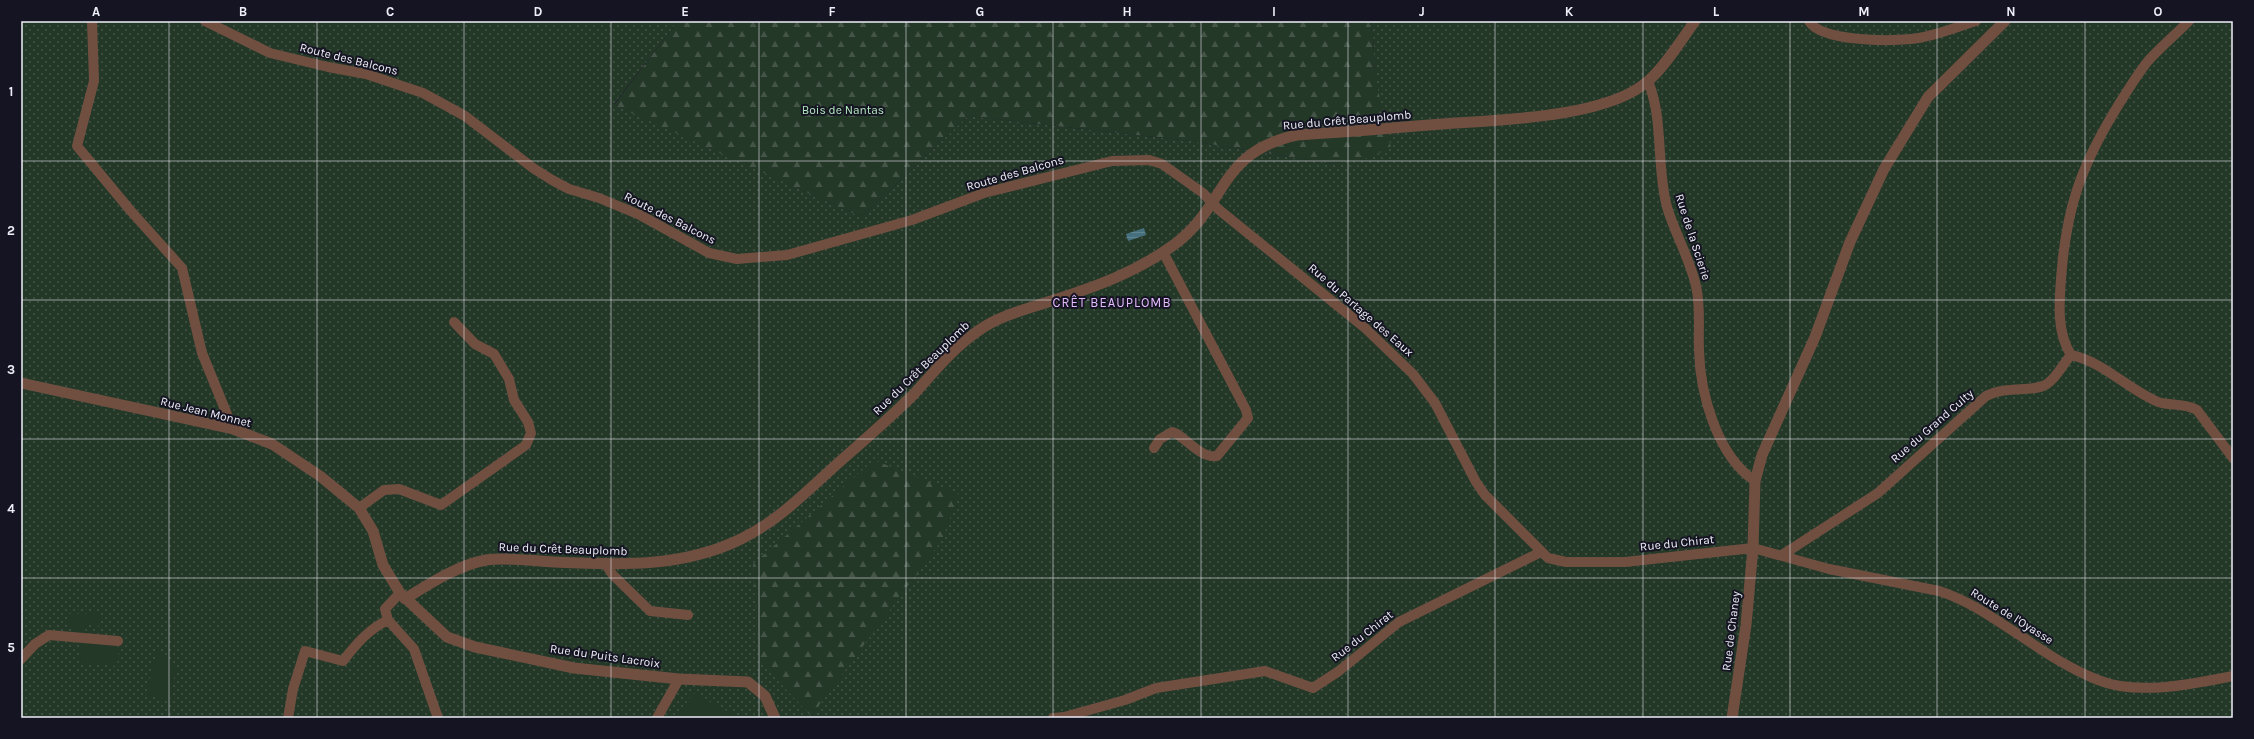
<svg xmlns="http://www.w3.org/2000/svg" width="2254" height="739" font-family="Karla,sans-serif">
<defs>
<pattern id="grass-dots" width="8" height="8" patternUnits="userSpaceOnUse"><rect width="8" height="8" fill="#243828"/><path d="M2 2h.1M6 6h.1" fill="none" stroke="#445548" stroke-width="1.8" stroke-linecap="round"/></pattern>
<pattern id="forest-firs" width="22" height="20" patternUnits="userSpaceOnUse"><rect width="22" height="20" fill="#243828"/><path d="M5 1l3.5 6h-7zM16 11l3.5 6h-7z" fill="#445548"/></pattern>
<pattern id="water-rules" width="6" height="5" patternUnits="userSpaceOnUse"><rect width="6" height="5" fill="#46707d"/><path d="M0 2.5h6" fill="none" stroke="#618590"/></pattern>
</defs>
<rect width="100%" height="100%" fill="#1e1d2c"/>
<!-- grass -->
<path fill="url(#grass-dots)" d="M 21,21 L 678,21 L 614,104 L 861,217 L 968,116 L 1191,141 L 1334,164 L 1375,76 L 1373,34 L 1368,21 L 2233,21 L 2233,718 L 21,718 Z"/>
<!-- forest -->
<path fill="url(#forest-firs)" d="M 678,21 L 1368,21 L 1373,34 L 1375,76 L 1391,148 L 1362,160 L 1334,164 L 1191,141 L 968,116 L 861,217 L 614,105 Z
M 874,460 L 959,494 L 942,540 L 811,716 L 759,661 L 753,564 Z"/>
<!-- green -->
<path fill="#243828" d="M 101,613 L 98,627 L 86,624 L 85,632 L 71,632 L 71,626 L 67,626 L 68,614 Z
M 82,642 L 116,645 L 119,648 L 117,666 L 80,662 Z
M 157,651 L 176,667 L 170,701 L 146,694 Z
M 693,693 L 740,718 L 676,718 Z"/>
<!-- water -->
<path fill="url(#water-rules)" d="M 1144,228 L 1146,235 L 1128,241 L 1126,234 Z"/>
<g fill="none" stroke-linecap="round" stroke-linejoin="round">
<!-- minor -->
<path stroke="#704f41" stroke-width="10" d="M 92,21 L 94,81 L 77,146 L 130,210 L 182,268 L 202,353 L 233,429
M 205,21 L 270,53 L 328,67 L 366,74 L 423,93 L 465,116 L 533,168 L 552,180 L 569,189 L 599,198 L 640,215 L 709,253 L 737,259 L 787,255 L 912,220 L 984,193 L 1112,161 L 1149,160 L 1162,164 L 1203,193 L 1218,209 L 1364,327 L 1413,374 L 1435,403 L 1476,482 L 1485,495 L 1548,558 L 1566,562 L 1625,562 L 1753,548 L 1829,569 L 1939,591 C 1970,601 1994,619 2021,636 C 2046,653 2070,669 2098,680 C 2137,696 2193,684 2233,676
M 1809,21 C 1821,42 1889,41 1911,39 C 1933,37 1956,27 1976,21
M 1648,81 C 1664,120 1656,166 1667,207 C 1675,234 1690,259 1696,286 C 1701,307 1698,329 1699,350 C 1700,393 1717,456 1755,481
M 2071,355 C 2104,362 2127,389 2158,402 C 2170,406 2185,403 2197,410 L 2233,458
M 1154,448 L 1160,439 L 1172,432 L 1177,434 C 1188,441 1203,459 1217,456 L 1248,418 L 1246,410 L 1163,252
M 359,508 L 384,490 L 399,489 L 441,505 L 526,445 L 531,433 L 528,422 L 514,400 L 509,379 L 494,354 L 475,344 L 454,322
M 1782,555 L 1878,493 L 1986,396 C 2007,385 2033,393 2047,384 C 2057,377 2063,364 2071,355 C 2057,333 2059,305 2061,279 C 2066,210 2080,168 2116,109 C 2126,93 2136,76 2148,61 C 2161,47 2176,34 2189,21
M 606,565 L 613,575 L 650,611 L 688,615
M 400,593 L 385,609 L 388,620 L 414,649 L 438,718
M 21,659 L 35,644 L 49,635 L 118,641
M 288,718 L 293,689 L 305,651 L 343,661 C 356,644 369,629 388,620
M 657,718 L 679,679
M 1053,718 L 1064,717 L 1125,700 L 1156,688 L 1265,671 L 1313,688 L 1339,671 L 1399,622 L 1541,552"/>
<!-- tertiary -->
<path stroke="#704f41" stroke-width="11" d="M 21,383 L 233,429 L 272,444 L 320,476 L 359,508 L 373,531 L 383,565 L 400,593 L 447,637 L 475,647 L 574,668 L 679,679 L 748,682 L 765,696 L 775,718
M 405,599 C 429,584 458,565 486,560 C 508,557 532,561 554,562 C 618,565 682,568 741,539 C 778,521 806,492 836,465 C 862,442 889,419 914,394 C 934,372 953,348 978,331 C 998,316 1027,309 1051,301 C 1095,287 1137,272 1175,244 C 1228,204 1218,152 1297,135 C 1345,132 1394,128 1442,124 C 1497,120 1607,118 1648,81 C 1664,68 1682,39 1695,21
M 1732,718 L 1746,625 L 1753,548 L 1755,481 L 1762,455 L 1815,337 L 1850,242 L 1884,169 L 1928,97 L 2005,21"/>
</g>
<!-- grid -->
<path fill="none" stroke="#eeeef8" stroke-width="1" stroke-opacity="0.55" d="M 169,21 L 169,718M 317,21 L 317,718M 464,21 L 464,718M 611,21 L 611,718M 759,21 L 759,718M 906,21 L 906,718M 1053,21 L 1053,718M 1201,21 L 1201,718M 1348,21 L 1348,718M 1495,21 L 1495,718M 1643,21 L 1643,718M 1790,21 L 1790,718M 1937,21 L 1937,718M 2085,21 L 2085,718M 21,161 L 2233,161M 21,300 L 2233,300M 21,439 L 2233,439M 21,578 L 2233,578"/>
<g text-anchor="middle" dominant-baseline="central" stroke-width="4" stroke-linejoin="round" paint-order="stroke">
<!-- street labels -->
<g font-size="12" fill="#eeeef8" stroke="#151422">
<text transform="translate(349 59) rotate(14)">Route des Balcons</text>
<text transform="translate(1347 120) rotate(-5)">Rue du Crêt Beauplomb</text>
<text transform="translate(1015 173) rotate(-16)">Route des Balcons</text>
<text transform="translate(670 218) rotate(27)">Route des Balcons</text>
<text transform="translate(1693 237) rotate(72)">Rue de la Scierie</text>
<text transform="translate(1361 310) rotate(41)">Rue du Partage des Eaux</text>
<text transform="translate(921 368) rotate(-44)">Rue du Crêt Beauplomb</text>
<text transform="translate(206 412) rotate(14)">Rue Jean Monnet</text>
<text transform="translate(1932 426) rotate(-41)">Rue du Grand Culty</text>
<text transform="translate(1677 543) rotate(-6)">Rue du Chirat</text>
<text transform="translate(563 549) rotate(2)">Rue du Crêt Beauplomb</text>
<text transform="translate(2012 616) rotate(32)">Route de l'Oyasse</text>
<text transform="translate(1731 631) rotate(-83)">Rue de Chaney</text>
<text transform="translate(1362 636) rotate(-38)">Rue du Chirat</text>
<text transform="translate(605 656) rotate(8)">Rue du Puits Lacroix</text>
</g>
<!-- park labels -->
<g font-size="12" fill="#b2e8bd" stroke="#151422">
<text x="843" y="110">Bois de Nantas</text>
</g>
<!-- neighbourhood labels -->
<g font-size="13" letter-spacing="1" fill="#e4bbfe" stroke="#151422">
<text x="1112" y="302">CRÊT BEAUPLOMB</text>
</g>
</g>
<!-- border -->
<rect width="2254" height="739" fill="none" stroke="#151422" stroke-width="44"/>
<rect x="22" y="22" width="2210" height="695" fill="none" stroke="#eeeef8" stroke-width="1.5"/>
<g font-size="13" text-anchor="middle" font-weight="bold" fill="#eeeef8">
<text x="96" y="16">A</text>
<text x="243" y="16">B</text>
<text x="390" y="16">C</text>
<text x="538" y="16">D</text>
<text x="685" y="16">E</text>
<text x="832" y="16">F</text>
<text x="980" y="16">G</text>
<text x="1127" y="16">H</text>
<text x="1274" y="16">I</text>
<text x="1422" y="16">J</text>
<text x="1569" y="16">K</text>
<text x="1716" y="16">L</text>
<text x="1864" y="16">M</text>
<text x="2011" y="16">N</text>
<text x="2158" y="16">O</text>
<text x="11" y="96">1</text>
<text x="11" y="235">2</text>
<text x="11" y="374">3</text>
<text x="11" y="513">4</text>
<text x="11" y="652">5</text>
</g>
</svg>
